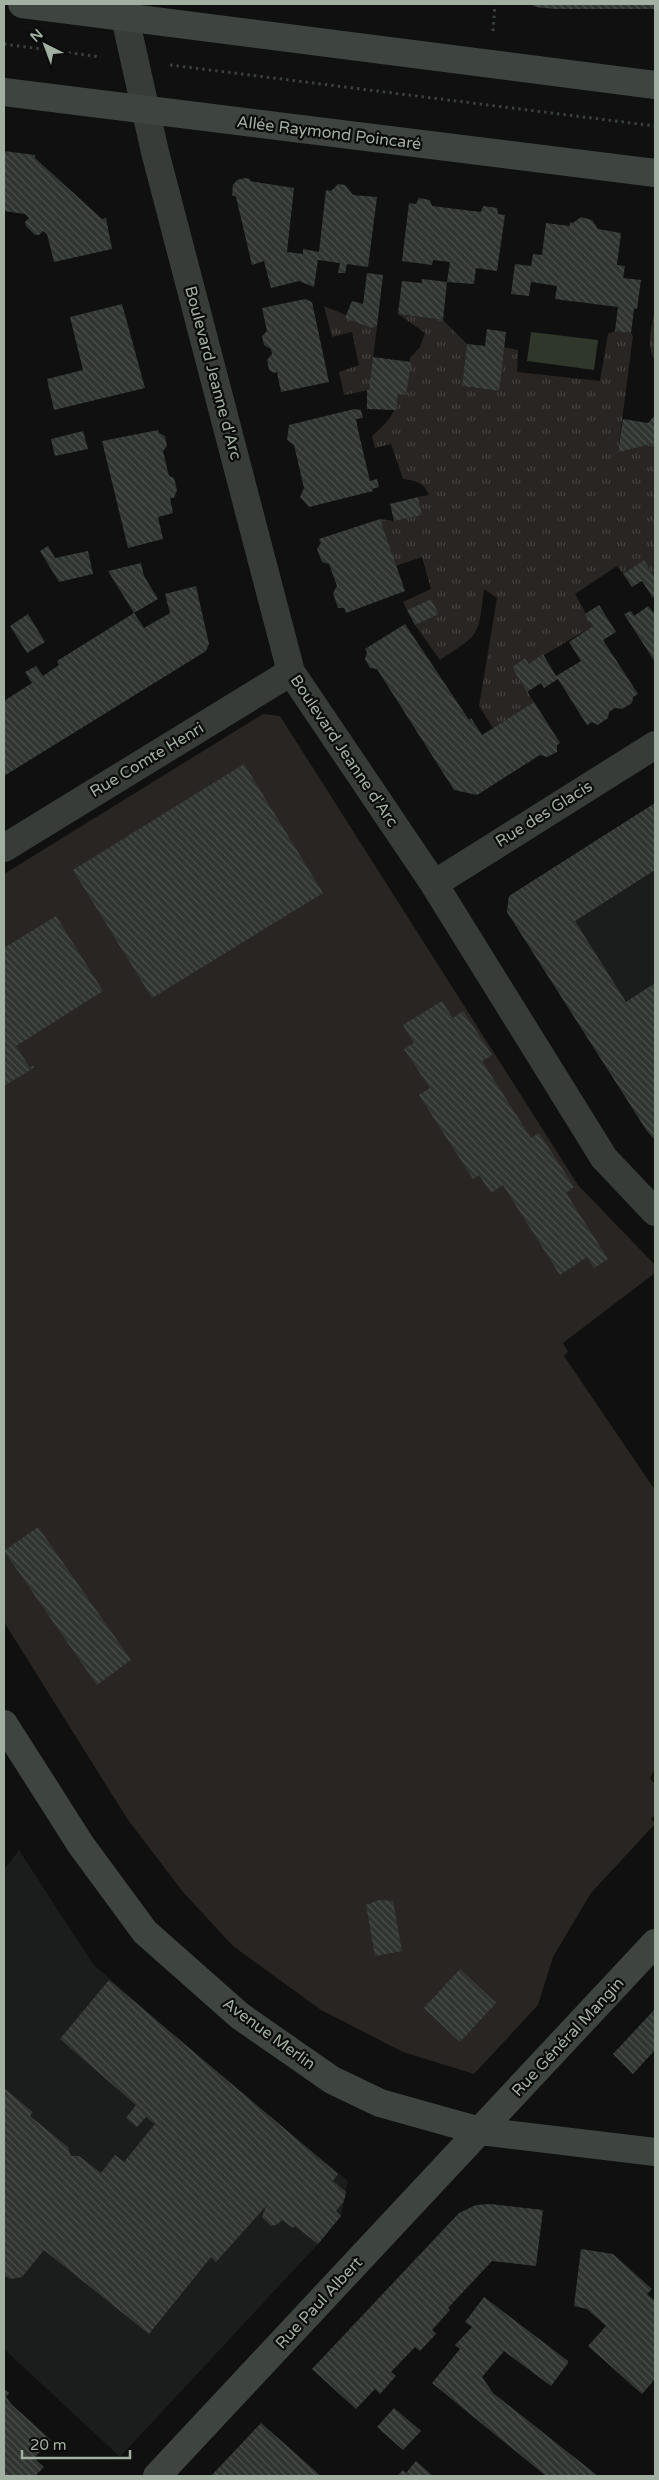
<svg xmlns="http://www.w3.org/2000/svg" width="659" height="2480" font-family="'Varela Round',sans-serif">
<defs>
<pattern id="grass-tufts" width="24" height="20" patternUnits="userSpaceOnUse" patternTransform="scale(1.25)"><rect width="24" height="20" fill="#292522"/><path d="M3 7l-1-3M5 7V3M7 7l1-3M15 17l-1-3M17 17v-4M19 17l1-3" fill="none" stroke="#45423f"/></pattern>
<pattern id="building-back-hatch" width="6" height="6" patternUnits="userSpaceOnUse" patternTransform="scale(1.25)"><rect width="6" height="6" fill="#313532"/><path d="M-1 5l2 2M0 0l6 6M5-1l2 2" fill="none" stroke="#4c504d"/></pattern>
</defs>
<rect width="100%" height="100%" fill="#0f100f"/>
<!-- built -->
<path fill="#1b1d1c" d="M 655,803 L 655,1140 L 647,1131 L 507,912 L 509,896 Z
M 19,1850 L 93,1964 L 186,2046 L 348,2181 L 341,2216 L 318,2244 L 120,2457 L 4,2349 L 4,1870 Z"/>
<!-- grass -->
<path fill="url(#grass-tufts)" d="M 324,306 L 346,315 L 345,318 L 371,328 L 377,326 L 369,390 L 344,395 L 339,372 L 359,365 L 352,332 L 332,337 Z
M 398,314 L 443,320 L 467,344 L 462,386 L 498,391 L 504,347 L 518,350 L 517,372 L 600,381 L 608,334 L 615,331 L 631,333 L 633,336 L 618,451 L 655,443 L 655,577 L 644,560 L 623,574 L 617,566 L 575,594 L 593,626 L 529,664 L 525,658 L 512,667 L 534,702 L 493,728 L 479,706 L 497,598 L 484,589 C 478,637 481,633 440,660 L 415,625 L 439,614 L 431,599 L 407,610 L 403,602 L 431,589 L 422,557 L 396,566 L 380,519 L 394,521 L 422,515 L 418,497 L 429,495 C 423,482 416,481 403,479 L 391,444 L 375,448 L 372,436 C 388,422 395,415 398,394 L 406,394 L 410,358 L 420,347 L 425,333 Z
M 654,314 L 655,314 L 655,361 C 646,346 651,330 654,314 Z"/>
<!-- green -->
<path fill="#292522" d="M 263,714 L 280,716 L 578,1185 L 655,1265 L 655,1273 L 563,1343 L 568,1352 L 564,1356 L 655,1490 L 655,1768 L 650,1778 L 655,1784 L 655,1814 L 651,1819 L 655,1824 L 591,1893 L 553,1957 L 538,2005 L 474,2074 L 403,2052 L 321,2010 L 233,1946 L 183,1892 L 128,1820 L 4,1622 L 4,874 Z"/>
<!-- water -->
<path fill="#2e372a" d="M 531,332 L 598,340 L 594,370 L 527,361 Z"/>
<!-- building -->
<path fill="url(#building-back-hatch)" d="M 530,4 L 655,4 L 655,9 L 554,9 L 536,7 Z
M 4,151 L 35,155 L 35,158 L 102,219 L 106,218 L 112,249 L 54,262 L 47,234 L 43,231 L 39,235 L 35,235 L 26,226 L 25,222 L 29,218 L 25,214 L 4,211 Z
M 245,178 L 250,179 L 250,181 L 294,188 L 287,252 L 303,254 L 303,249 L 319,252 L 326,190 L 331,191 L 338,184 L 345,185 L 353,195 L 377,197 L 368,267 L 347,264 L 345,273 L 338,273 L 340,263 L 318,260 L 314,287 L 299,281 L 271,288 L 264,261 L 252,265 L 236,197 L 232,195 L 233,185 L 237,180 Z
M 419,198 L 430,200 L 432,206 L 481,212 L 483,206 L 497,208 L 498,214 L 505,215 L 497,271 L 476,268 L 474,284 L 447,282 L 450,262 L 433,260 L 432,265 L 402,261 L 409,203 L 416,204 Z
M 581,217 L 592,220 L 598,229 L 621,233 L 617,265 L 625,266 L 623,278 L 641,280 L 637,309 L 634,309 L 631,333 L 615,331 L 618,307 L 555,299 L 557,286 L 531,282 L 529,296 L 511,294 L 515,264 L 531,266 L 533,254 L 542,255 L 546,223 L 570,226 L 570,222 L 573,223 Z
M 367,273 L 383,275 L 377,326 L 371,328 L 345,318 L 352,301 L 363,304 Z
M 422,279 L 447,282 L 443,320 L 398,314 L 402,281 L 422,283 Z
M 305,299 L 312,302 L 329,382 L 281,392 L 277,372 L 274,373 L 269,370 L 267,360 L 272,354 L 271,349 L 264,345 L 262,336 L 267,331 L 262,308 Z
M 122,304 L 145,388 L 54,410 L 47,379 L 83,370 L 70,317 Z
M 487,329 L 506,332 L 499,391 L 462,386 L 467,344 L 485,346 Z
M 373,357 L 411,362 L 406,395 L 398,394 L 396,410 L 367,409 L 367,390 L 369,390 Z
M 354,409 L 361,410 L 363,418 L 356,419 L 358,430 L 370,481 L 377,479 L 379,487 L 372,489 L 373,491 L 309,507 L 300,497 L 304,488 L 294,445 L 287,440 L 289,425 Z
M 655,415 L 655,443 L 618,452 L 623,419 L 648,423 Z
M 158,430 L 159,433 L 165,436 L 167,446 L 163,451 L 169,476 L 174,478 L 177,490 L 174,498 L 170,498 L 173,513 L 158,517 L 163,539 L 128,548 L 102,441 Z
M 83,431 L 88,449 L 55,456 L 51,439 Z
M 418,497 L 422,515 L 394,521 L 390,504 Z
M 380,519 L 405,591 L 346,613 L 344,608 L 338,608 L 333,593 L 337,586 L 329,564 L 322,562 L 317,549 L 321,543 L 319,539 Z
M 48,546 L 55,558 L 88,551 L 93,574 L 59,582 L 40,551 Z
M 644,560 L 655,577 L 655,596 L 653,598 L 642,581 L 632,587 L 623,574 Z
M 141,563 L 144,576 L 158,599 L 134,613 L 108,571 Z
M 196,586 L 209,644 L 206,651 L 4,776 L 4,701 L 32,683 L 25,672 L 36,666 L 43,676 L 59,665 L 57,661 L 134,613 L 144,628 L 170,613 L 165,594 Z
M 431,599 L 439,614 L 415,625 L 407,610 Z
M 599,605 L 616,632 L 603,640 L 638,694 L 633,697 L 632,703 L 622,709 L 615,708 L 609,712 L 608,718 L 598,725 L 592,722 L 587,725 L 558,679 L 544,688 L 541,683 L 527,692 L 512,667 L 525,658 L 529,664 L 543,654 L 556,676 L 581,661 L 569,642 L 593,626 L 585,614 Z
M 648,606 L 655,614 L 655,662 L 624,614 L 631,611 L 634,616 Z
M 28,614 L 45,642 L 27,653 L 10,626 Z
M 405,624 L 469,720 L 471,718 L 482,735 L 534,702 L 560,743 L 557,745 L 557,752 L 547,757 L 540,755 L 477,795 L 454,790 L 377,669 L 370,668 L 365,659 L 367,652 L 365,649 Z
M 244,764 L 323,893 L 152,998 L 73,870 Z
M 655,803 L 655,870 L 575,921 L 626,1002 L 655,983 L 655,1140 L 647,1131 L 507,912 L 509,896 Z
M 56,916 L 103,991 L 16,1046 L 30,1068 L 34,1065 L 35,1067 L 4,1086 L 4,948 Z
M 442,1001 L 453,1018 L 463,1011 L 492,1055 L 482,1061 L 531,1138 L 539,1133 L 574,1187 L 566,1193 L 608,1259 L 594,1268 L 587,1257 L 560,1275 L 503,1185 L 491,1193 L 479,1175 L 473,1179 L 419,1095 L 430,1088 L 404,1049 L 414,1043 L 403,1025 Z
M 38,1527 L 131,1660 L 97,1685 L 4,1551 Z
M 379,1900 L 393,1901 L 402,1951 L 375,1956 L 366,1905 Z
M 460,1969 L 496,2003 L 460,2042 L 424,2008 Z
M 109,1980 L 338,2174 L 333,2181 L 346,2192 L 344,2201 L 336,2211 L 341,2216 L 318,2244 L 295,2226 L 293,2228 L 282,2220 L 278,2224 L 271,2226 L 262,2217 L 266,2206 L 216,2262 L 211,2257 L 149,2334 L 44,2250 L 22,2277 L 11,2279 L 4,2276 L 4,2088 L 33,2112 L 30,2116 L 68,2147 L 71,2156 L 79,2156 L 101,2173 L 115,2155 L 124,2162 L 155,2124 L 146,2117 L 137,2127 L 126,2118 L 136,2105 L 60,2039 Z
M 655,2009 L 655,2050 L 633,2074 L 613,2054 Z
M 490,2204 L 543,2210 L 536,2266 L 492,2261 L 448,2308 L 450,2310 L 432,2330 L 436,2334 L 420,2351 L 415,2347 L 391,2372 L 396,2376 L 380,2394 L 375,2389 L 356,2409 L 312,2369 L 459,2213 L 476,2205 Z
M 581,2249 L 613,2254 L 652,2289 L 647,2294 L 655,2301 L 655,2379 L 642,2394 L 588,2346 L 606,2326 L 587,2309 L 574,2306 Z
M 484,2297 L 568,2361 L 568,2363 L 551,2386 L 504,2351 L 482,2377 L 493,2393 L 598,2476 L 546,2476 L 432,2383 L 460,2349 L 455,2345 L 472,2327 L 465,2322 Z
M 4,2389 L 9,2393 L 6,2397 L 11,2404 L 51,2440 L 34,2458 L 44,2467 L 35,2476 L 4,2476 Z
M 394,2408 L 421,2431 L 403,2450 L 377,2427 Z
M 261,2423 L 321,2476 L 211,2476 Z
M 416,2461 L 433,2476 L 397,2476 L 403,2470 L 406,2473 Z"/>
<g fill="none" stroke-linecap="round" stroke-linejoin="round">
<!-- path -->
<path stroke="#3a413a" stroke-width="3" stroke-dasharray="2.5 4" stroke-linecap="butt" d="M 493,31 L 495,4
M 4,44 L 101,57
M 170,65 L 655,126"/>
<!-- street -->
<path stroke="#373c38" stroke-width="28" d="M 122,4 L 155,152 L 291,672 L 434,884 L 604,1158 L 655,1212
M 4,848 L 291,672
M 434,884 L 655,745"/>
<!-- secondary -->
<path stroke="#3e443f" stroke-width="28" d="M 22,4 L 655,85
M 4,92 L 655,173
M 4,1724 L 81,1845 L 145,1932 L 240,2016 L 332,2080 L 380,2103 L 480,2131 L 655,2152
M 157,2476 L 655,1943"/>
</g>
<g text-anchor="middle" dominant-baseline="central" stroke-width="4.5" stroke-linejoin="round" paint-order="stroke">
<!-- street labels -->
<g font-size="16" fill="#a1b0a1" stroke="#0a0b0a">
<text transform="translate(329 133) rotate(7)">Allée Raymond Poincaré</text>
<text transform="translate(213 373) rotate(75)">Boulevard Jeanne d'Arc</text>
<text transform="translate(344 751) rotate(56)">Boulevard Jeanne d'Arc</text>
<text transform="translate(147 760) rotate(-31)">Rue Comte Henri</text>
<text transform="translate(544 814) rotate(-32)">Rue des Glacis</text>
<text transform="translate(269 2034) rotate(36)">Avenue Merlin</text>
<text transform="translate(568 2037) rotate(-47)">Rue Général Mangin</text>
<text transform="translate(319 2303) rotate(-47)">Rue Paul Albert</text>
</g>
</g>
<!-- border -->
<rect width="659" height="2480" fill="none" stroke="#a1b0a1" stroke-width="10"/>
<!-- north arrow -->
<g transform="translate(45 45) rotate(318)" stroke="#0a0b0a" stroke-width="4" paint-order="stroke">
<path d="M0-4L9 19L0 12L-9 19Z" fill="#a1b0a1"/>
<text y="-8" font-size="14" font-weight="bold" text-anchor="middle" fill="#a1b0a1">N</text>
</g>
<!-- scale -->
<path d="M22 2450v8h108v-8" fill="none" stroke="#a1b0a1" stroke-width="2.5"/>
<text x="30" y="2450" font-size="15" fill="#a1b0a1" stroke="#0a0b0a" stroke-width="4" paint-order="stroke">20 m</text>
</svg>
